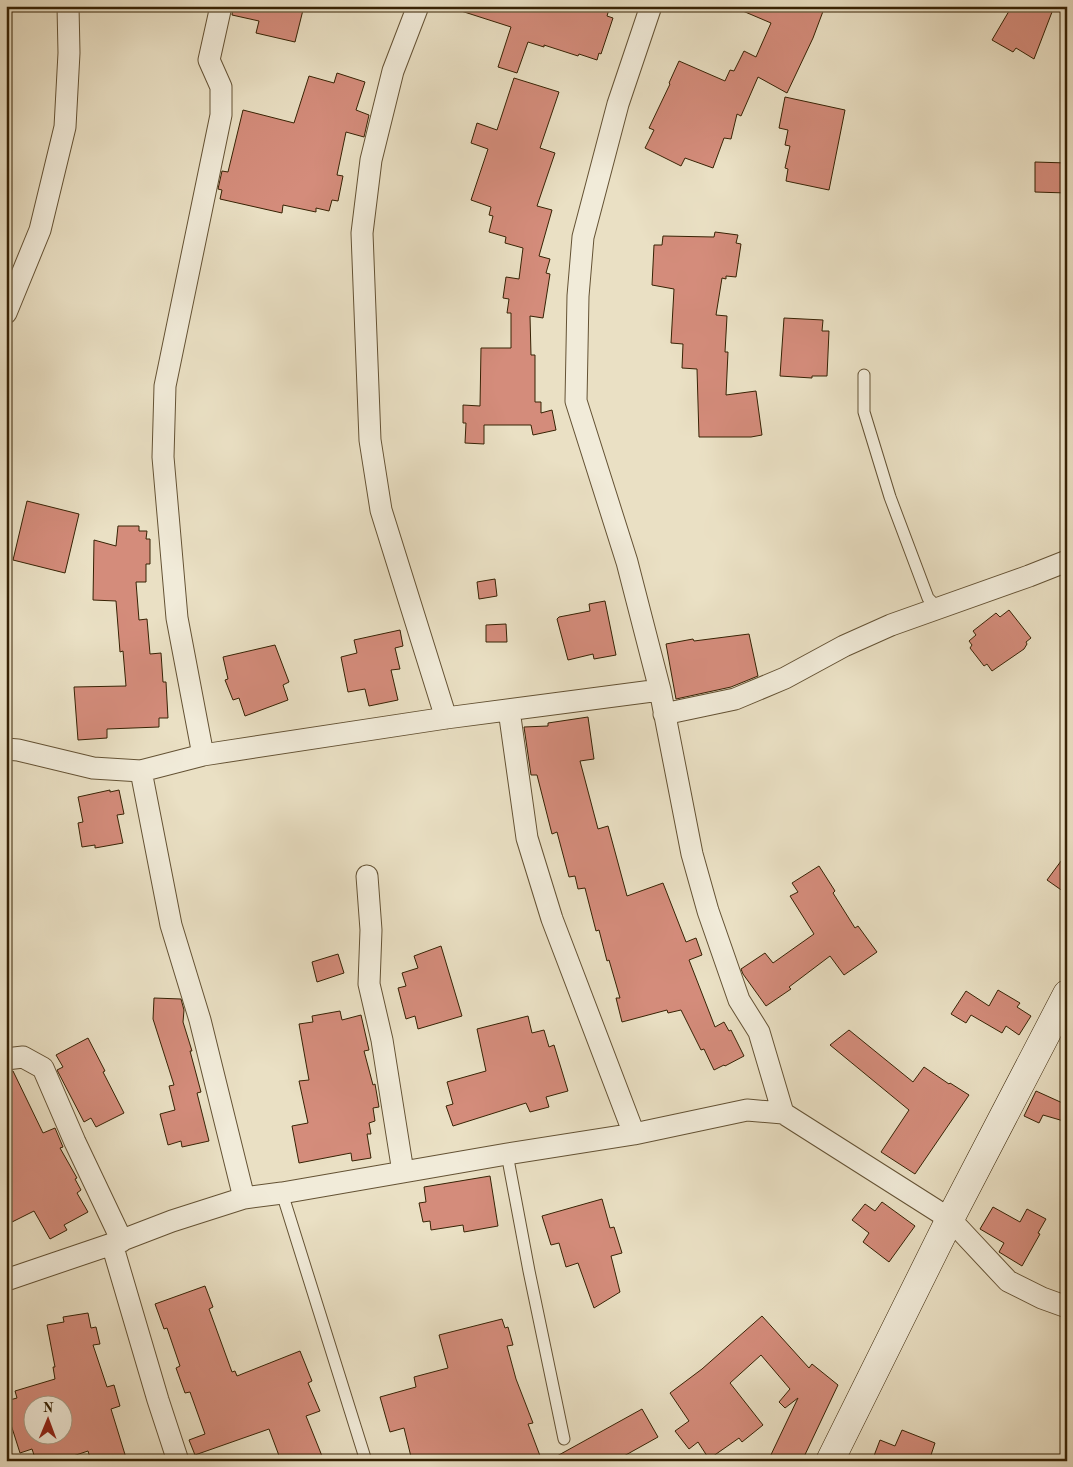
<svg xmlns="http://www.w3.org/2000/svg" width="1073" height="1467" font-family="'Old Standard TT',serif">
<rect width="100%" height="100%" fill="#eae0c4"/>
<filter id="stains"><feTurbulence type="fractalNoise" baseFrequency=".004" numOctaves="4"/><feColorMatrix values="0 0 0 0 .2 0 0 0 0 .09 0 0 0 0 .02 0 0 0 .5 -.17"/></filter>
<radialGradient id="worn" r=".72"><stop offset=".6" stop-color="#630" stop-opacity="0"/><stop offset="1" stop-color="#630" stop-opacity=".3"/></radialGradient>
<!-- building -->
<path fill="#d48c7b" stroke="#372204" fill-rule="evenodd" d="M 233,6 L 304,6 L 295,42 L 256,33 L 259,21 L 232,15 Z
M 458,6 L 610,6 L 607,16 L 613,18 L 601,54 L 599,53 L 597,60 L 579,54 L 578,56 L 544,45 L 544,47 L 528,42 L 517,73 L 498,67 L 511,27 L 458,10 Z
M 731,6 L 825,6 L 813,38 L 787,93 L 758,77 L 741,116 L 737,114 L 731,139 L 724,138 L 713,168 L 685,158 L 681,166 L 645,148 L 654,130 L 649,128 L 670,84 L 669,83 L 679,61 L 725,81 L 730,70 L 734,71 L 744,51 L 756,57 L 771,23 Z
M 1012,6 L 1035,6 L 1052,12 L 1034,59 L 1016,48 L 1013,52 L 992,40 Z
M 337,73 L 365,82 L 356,110 L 369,115 L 364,137 L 346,132 L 337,175 L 343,176 L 338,201 L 332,200 L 329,211 L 316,208 L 316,212 L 283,205 L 282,213 L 220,199 L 222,190 L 218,189 L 222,171 L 228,172 L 243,110 L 294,123 L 309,76 L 334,83 Z
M 514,78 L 559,92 L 540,148 L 555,153 L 537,206 L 552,210 L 539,256 L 550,259 L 546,273 L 550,274 L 543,318 L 530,316 L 531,355 L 535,355 L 535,402 L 541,402 L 541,413 L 552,410 L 556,430 L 533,435 L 531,425 L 484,425 L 484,444 L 465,443 L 466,423 L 463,423 L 463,405 L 480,406 L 481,348 L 511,348 L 511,313 L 507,313 L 509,299 L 503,298 L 506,277 L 519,279 L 523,248 L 505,243 L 506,237 L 489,232 L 493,216 L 489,215 L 491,207 L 471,200 L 488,149 L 471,143 L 477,123 L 497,130 Z
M 785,97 L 845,110 L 829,190 L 786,181 L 788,169 L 785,168 L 790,146 L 785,145 L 788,130 L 779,128 Z
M 1035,162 L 1067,163 L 1067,193 L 1035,192 Z
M 715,232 L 738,235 L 736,243 L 741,244 L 736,277 L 726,276 L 726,279 L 722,278 L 716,315 L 727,316 L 725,352 L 728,352 L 726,395 L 756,391 L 762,435 L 751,437 L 699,437 L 697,369 L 682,368 L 683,344 L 671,343 L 674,289 L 652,285 L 654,245 L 662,245 L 663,236 L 714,237 Z
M 784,318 L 823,320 L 822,331 L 829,331 L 827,376 L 812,376 L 812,378 L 780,376 Z
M 27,501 L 79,514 L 65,573 L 13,560 Z
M 118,526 L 139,526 L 139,531 L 147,531 L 146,539 L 150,539 L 150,564 L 146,564 L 146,582 L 136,582 L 139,620 L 147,619 L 150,654 L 161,653 L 163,682 L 166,682 L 168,718 L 159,718 L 159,727 L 107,729 L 107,738 L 78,740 L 74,687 L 126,686 L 123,651 L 120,652 L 116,601 L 93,600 L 94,540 L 116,546 Z
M 495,579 L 497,596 L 479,599 L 477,582 Z
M 605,601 L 616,655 L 594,659 L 593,654 L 568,660 L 557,619 L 559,617 L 590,611 L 589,604 Z
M 1009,610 L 1031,638 L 1026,642 L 1027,644 L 1024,649 L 992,671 L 987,664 L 984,666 L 970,648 L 972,645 L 969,641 L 976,635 L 973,631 L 996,613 L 1000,617 Z
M 506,624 L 507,642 L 486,642 L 486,625 Z
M 400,630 L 403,646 L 395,648 L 400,669 L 391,670 L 398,700 L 369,706 L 365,689 L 348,692 L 341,657 L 357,653 L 354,640 Z
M 749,634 L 758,676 L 731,687 L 676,699 L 666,644 L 693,639 L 694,641 Z
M 275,645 L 289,682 L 283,685 L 288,700 L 245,716 L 239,698 L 233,700 L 225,680 L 228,679 L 223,657 Z
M 588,717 L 594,759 L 580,761 L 598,829 L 608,826 L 627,896 L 663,883 L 686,942 L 696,938 L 702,955 L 689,960 L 715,1027 L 724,1022 L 729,1031 L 731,1030 L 744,1056 L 725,1066 L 724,1065 L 714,1070 L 704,1049 L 701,1050 L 681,1010 L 668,1013 L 667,1010 L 622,1022 L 616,998 L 620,998 L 609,960 L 607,961 L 599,930 L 596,931 L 585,888 L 578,889 L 575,876 L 569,877 L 557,832 L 552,834 L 537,775 L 531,775 L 524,727 L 548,726 L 548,723 Z
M 110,790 L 110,792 L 119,790 L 124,814 L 117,815 L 123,843 L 95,848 L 95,845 L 82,847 L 78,823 L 83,822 L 78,797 Z
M 1067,853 L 1067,894 L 1047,880 Z
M 819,866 L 835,891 L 833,893 L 855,928 L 858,926 L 877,952 L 844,975 L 830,956 L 789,987 L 791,989 L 766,1006 L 743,974 L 741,969 L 765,953 L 773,963 L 814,934 L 790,896 L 798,892 L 792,883 Z
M 441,946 L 462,1016 L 418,1029 L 415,1016 L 406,1019 L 398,988 L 406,986 L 402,973 L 418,968 L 414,956 Z
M 338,954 L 344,973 L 317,982 L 312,962 Z
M 998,990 L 1020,1003 L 1017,1007 L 1031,1016 L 1019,1035 L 1006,1026 L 1002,1033 L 971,1015 L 966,1023 L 951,1014 L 966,991 L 989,1006 Z
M 154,998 L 181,999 L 184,1010 L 183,1022 L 192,1051 L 190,1051 L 201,1092 L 197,1093 L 209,1141 L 182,1147 L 181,1141 L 168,1145 L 160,1114 L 175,1110 L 169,1086 L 174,1085 L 153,1019 Z
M 340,1011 L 342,1020 L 361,1015 L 369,1050 L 364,1051 L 373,1085 L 375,1084 L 379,1107 L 373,1108 L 375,1121 L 369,1123 L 371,1134 L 367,1134 L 371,1158 L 352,1161 L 351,1153 L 299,1163 L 292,1126 L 308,1123 L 299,1081 L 309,1080 L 299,1024 L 313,1022 L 312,1016 Z
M 528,1016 L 532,1033 L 544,1030 L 549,1047 L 554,1045 L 568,1091 L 546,1097 L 549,1107 L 530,1112 L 526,1103 L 453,1126 L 446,1106 L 453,1104 L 447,1082 L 486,1071 L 477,1029 Z
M 849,1030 L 913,1082 L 924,1067 L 949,1084 L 950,1083 L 969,1095 L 915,1174 L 881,1152 L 909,1110 L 830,1045 Z
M 88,1038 L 105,1071 L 103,1072 L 124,1113 L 96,1127 L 91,1118 L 84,1122 L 57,1070 L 63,1067 L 56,1055 Z
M 6,1071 L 13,1071 L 43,1133 L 55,1128 L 63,1147 L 60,1148 L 77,1178 L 75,1179 L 81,1190 L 77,1193 L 88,1212 L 64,1225 L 67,1230 L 50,1239 L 34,1211 L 6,1225 Z
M 1036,1091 L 1067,1105 L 1067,1122 L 1043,1115 L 1039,1123 L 1024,1116 Z
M 490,1176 L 498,1226 L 464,1232 L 463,1225 L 431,1230 L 430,1221 L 423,1222 L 419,1203 L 426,1202 L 424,1187 Z
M 602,1199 L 610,1228 L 614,1227 L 622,1253 L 611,1256 L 620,1292 L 594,1308 L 578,1263 L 566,1267 L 559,1243 L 551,1245 L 542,1216 Z
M 882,1202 L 915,1226 L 889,1262 L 863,1242 L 869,1233 L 852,1220 L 865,1204 L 875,1211 Z
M 993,1207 L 1020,1222 L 1027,1209 L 1046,1219 L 1038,1233 L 1040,1234 L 1022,1266 L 999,1252 L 1004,1243 L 980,1229 Z
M 205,1286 L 213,1307 L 209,1309 L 232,1372 L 235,1371 L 237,1376 L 300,1351 L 312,1381 L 308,1383 L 320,1411 L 306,1416 L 324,1461 L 281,1461 L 269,1429 L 195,1455 L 189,1440 L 205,1434 L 190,1392 L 185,1393 L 176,1368 L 180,1366 L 167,1328 L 164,1329 L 155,1304 Z
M 88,1313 L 91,1328 L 96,1327 L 100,1344 L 93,1345 L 107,1387 L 114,1385 L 120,1406 L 111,1409 L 127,1461 L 91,1461 L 88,1451 L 58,1461 L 36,1461 L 32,1449 L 20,1453 L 6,1409 L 6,1401 L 17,1398 L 15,1391 L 55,1379 L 53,1367 L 55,1367 L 47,1325 L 64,1322 L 63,1317 ZM 32,1404 L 62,1404 L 62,1434 L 32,1434 Z
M 762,1316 L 809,1368 L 812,1364 L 838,1385 L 802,1461 L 768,1461 L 798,1398 L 785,1408 L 779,1402 L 790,1389 L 761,1355 L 730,1383 L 763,1425 L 742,1442 L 739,1438 L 709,1459 L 698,1442 L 689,1449 L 675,1431 L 689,1421 L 670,1393 L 702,1369 Z
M 502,1319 L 505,1328 L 508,1327 L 513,1345 L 507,1346 L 516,1379 L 533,1423 L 528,1424 L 542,1461 L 412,1461 L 404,1428 L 390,1432 L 380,1397 L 416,1387 L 414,1377 L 448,1368 L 439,1335 Z
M 642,1409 L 658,1437 L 615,1461 L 548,1461 Z
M 902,1430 L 935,1443 L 929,1461 L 872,1461 L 880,1440 L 895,1446 Z"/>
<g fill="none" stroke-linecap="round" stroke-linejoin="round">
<defs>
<path id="lane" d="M 864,375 L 864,412 L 890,497 L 928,598 L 939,609
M 507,1154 L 529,1271 L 564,1439
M 282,1193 L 366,1461"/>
<path id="street" d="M 418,6 L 393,71 L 371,160 L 362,233 L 370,440 L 381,510 L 446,718
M 651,6 L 618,104 L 583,237 L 578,296 L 576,401 L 627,562 L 660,690 L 692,854 L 708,911 L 739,1000 L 759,1032 L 783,1113
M 6,313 L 40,230 L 65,127 L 69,53 L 68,6
M 509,710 L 527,838 L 552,919 L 634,1134
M 664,714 L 735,699 L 785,678 L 844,646 L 891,625 L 1029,576 L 1067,561
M 6,749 L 18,750 L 93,768 L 141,771 L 203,755 L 446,718 L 660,690
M 203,755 L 177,618 L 163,457 L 165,386 L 221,115 L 221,87 L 209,60 L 221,6
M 141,771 L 171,925 L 200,1020 L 244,1198
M 367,876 L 371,930 L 369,984 L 382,1040 L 403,1172
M 6,1059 L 23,1057 L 43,1068 L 75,1142 L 122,1241
M 112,1244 L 158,1400 L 178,1461
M 6,1280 L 112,1244 L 172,1221 L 244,1198 L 282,1193 L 507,1154 L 634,1134 L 747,1110 L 783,1113 L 950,1219 L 1008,1281 L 1042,1298 L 1067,1307"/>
<path id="secondary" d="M 830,1461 L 950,1219 L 1067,994"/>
</defs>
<!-- lane casing -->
<use href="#lane" stroke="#645234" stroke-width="13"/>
<!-- street casing -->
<use href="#street" stroke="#645234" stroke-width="23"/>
<!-- secondary casing -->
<use href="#secondary" stroke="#372204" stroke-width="29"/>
<!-- lane -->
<use href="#lane" stroke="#f1ebd9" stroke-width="11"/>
<!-- street -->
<use href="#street" stroke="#f1ebd9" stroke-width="21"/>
<!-- secondary -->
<use href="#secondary" stroke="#f1ebd9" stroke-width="28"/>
</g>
<!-- margin -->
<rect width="1073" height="1467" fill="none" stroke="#eae0c4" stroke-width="25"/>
<rect x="8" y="8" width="1058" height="1452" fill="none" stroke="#372204" stroke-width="2.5"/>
<rect x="12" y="12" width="1048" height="1442" fill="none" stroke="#372204"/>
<!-- north arrow -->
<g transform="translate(48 1420) rotate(1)"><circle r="24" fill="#f1ebd9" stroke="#a79b84"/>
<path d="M0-4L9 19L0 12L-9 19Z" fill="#8f2418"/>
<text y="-8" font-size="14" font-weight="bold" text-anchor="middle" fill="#372204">N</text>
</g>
<rect width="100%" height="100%" filter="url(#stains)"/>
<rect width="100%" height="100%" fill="url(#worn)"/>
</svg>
